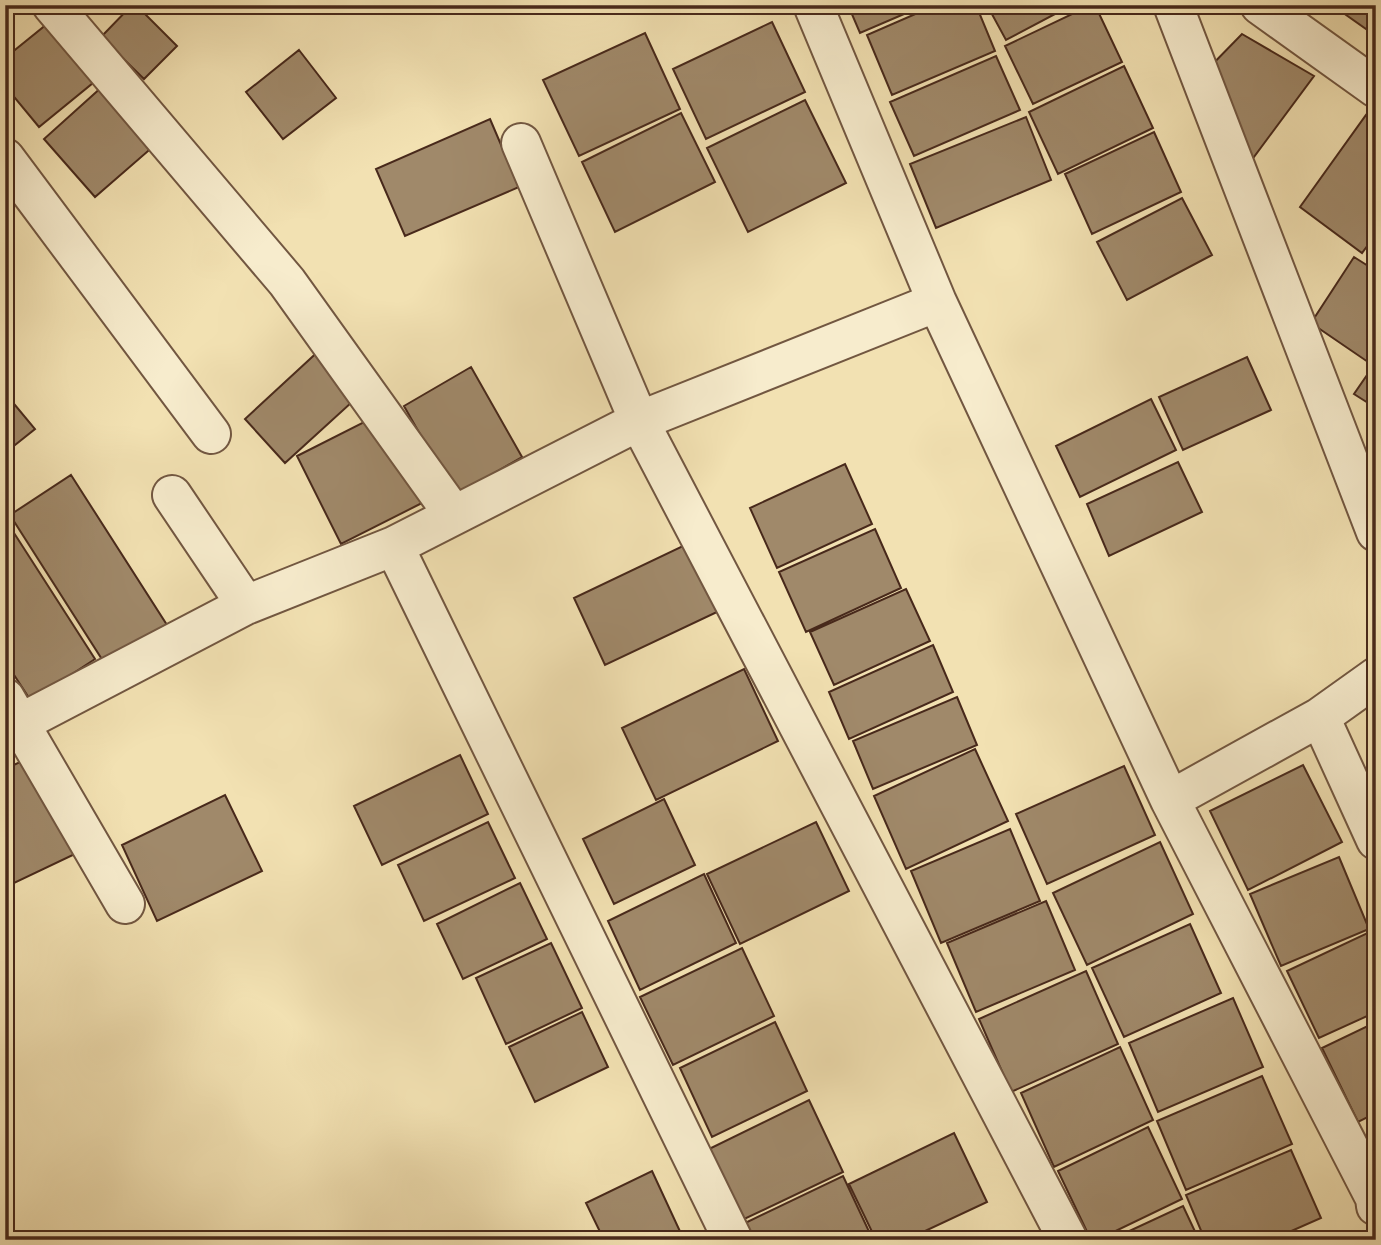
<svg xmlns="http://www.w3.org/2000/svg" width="1381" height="1245" font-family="'IM FELL DW Pica',serif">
<rect width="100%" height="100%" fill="#f2e1b2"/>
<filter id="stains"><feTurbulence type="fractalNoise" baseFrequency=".00286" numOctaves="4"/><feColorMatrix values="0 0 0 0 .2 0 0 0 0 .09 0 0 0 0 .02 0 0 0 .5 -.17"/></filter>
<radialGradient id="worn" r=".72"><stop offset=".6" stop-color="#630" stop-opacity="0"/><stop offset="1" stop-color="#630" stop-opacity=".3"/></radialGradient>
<!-- building -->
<path fill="#a0896a" stroke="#48291b" stroke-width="2" d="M 132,5 L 136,5 L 177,46 L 144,79 L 101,37 Z
M 848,5 L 925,5 L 860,33 Z
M 936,5 L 976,5 L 995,51 L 892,95 L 867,35 Z
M 987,5 L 1072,5 L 1006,40 Z
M 1091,5 L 1095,5 L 1122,62 L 1033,104 L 1005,46 Z
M 1332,5 L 1376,5 L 1376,36 Z
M 52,20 L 99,78 L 39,127 L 5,86 L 5,58 Z
M 772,22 L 805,92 L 706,139 L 673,69 Z
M 645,33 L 680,109 L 579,156 L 543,80 Z
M 1242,34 L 1314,76 L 1245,169 L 1201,76 Z
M 299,50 L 336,98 L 283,139 L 246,92 Z
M 996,56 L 1020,110 L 914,156 L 890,102 Z
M 1124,66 L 1153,128 L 1058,174 L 1029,112 Z
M 103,86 L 155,145 L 95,197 L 44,139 Z
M 805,100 L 846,183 L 748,232 L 707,148 Z
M 681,113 L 715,182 L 615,232 L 582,162 Z
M 1366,115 L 1376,122 L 1376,234 L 1362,253 L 1300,207 Z
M 1026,117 L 1051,180 L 936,228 L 910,164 Z
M 490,119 L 519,187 L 405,236 L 376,169 Z
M 1154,132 L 1181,192 L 1092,234 L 1065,174 Z
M 1182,198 L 1212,255 L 1127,300 L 1097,242 Z
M 1354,257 L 1376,271 L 1376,351 L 1368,362 L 1311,323 Z
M 323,347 L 363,392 L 285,463 L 245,419 Z
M 1247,357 L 1271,410 L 1183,450 L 1159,397 Z
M 1376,362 L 1376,408 L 1354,394 Z
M 471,367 L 522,457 L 455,496 L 404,406 Z
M 5,393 L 35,429 L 5,453 Z
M 1151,399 L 1176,450 L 1080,497 L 1056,446 Z
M 378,415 L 422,503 L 341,544 L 297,456 Z
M 1178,462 L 1202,512 L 1109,556 L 1087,504 Z
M 845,464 L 872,524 L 777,568 L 750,508 Z
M 71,475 L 167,625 L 105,664 L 10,515 Z
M 5,519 L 95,659 L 31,701 L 5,661 Z
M 875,529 L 901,588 L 806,632 L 779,572 Z
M 685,545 L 717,612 L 605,665 L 574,598 Z
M 906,589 L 930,641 L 834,685 L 810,632 Z
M 933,645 L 953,692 L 849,739 L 829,692 Z
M 744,669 L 778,741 L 656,800 L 622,728 Z
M 957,697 L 977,745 L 873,789 L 853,741 Z
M 975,749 L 1008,821 L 906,869 L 874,796 Z
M 460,755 L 488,814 L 382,865 L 354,806 Z
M 31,757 L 77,853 L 12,884 L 5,870 L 5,769 Z
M 1303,765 L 1342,842 L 1248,890 L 1210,811 Z
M 1124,766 L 1155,835 L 1047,884 L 1016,814 Z
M 225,795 L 262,871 L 157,921 L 122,845 Z
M 664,799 L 695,865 L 614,904 L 583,839 Z
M 488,822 L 515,878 L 424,921 L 398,865 Z
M 816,822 L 849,891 L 740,944 L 707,874 Z
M 1010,829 L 1040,901 L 941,943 L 911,871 Z
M 1160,842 L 1193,914 L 1087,965 L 1053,893 Z
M 1339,857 L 1369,929 L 1281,966 L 1250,894 Z
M 704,874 L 736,943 L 640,990 L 608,921 Z
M 520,883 L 547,939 L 463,979 L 437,924 Z
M 1046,901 L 1075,970 L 976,1012 L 947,943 Z
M 1190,924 L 1221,993 L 1124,1037 L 1092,968 Z
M 1376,929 L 1376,1012 L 1319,1038 L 1287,971 Z
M 551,943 L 582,1008 L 506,1044 L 476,978 Z
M 742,948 L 774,1016 L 673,1065 L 640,997 Z
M 1086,971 L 1118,1044 L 1011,1092 L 979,1019 Z
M 1233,998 L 1263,1067 L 1158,1112 L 1129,1043 Z
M 582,1012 L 608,1067 L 535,1102 L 509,1047 Z
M 775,1022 L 807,1091 L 712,1137 L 680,1068 Z
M 1376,1022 L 1376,1113 L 1358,1122 L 1322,1048 Z
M 1120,1047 L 1153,1120 L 1054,1167 L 1021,1093 Z
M 1262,1076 L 1292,1144 L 1186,1190 L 1157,1121 Z
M 809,1100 L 843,1172 L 740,1221 L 707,1150 Z
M 1148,1127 L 1182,1199 L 1097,1240 L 1091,1240 L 1058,1171 Z
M 954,1133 L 987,1202 L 906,1240 L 876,1240 L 849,1184 Z
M 1291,1150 L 1321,1218 L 1271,1240 L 1205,1240 L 1186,1195 Z
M 652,1171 L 684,1240 L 604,1240 L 586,1203 Z
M 843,1176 L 873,1240 L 748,1240 L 741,1225 Z
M 1183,1206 L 1199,1240 L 1110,1240 Z"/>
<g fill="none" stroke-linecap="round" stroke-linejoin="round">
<defs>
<path id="minor" d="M 52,5 L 287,282 L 454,515
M 813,5 L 937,302 L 1170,800 L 1375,1198 L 1376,1206
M 1173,5 L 1376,532
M 1260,5 L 1376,88
M 521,143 L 639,421 L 1068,1240
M 5,158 L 211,434
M 172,495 L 246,605
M 394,546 L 733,1240
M 5,698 L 125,904
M 1320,717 L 1376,840
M 5,731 L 246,605 L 394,546 L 639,421 L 937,302
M 1170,800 L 1320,717 L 1376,677"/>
</defs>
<!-- minor casing -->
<use href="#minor" stroke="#725741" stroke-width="42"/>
<!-- minor -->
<use href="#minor" stroke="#f7eccd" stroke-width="38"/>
</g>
<!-- margin -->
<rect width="1381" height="1245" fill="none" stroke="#f2e1b2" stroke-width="28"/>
<rect x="7" y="7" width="1367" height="1231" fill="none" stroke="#48291b" stroke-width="3.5"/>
<rect x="14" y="14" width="1353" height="1217" fill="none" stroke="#48291b" stroke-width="2"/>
<rect width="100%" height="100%" filter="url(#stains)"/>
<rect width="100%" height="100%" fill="url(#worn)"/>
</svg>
